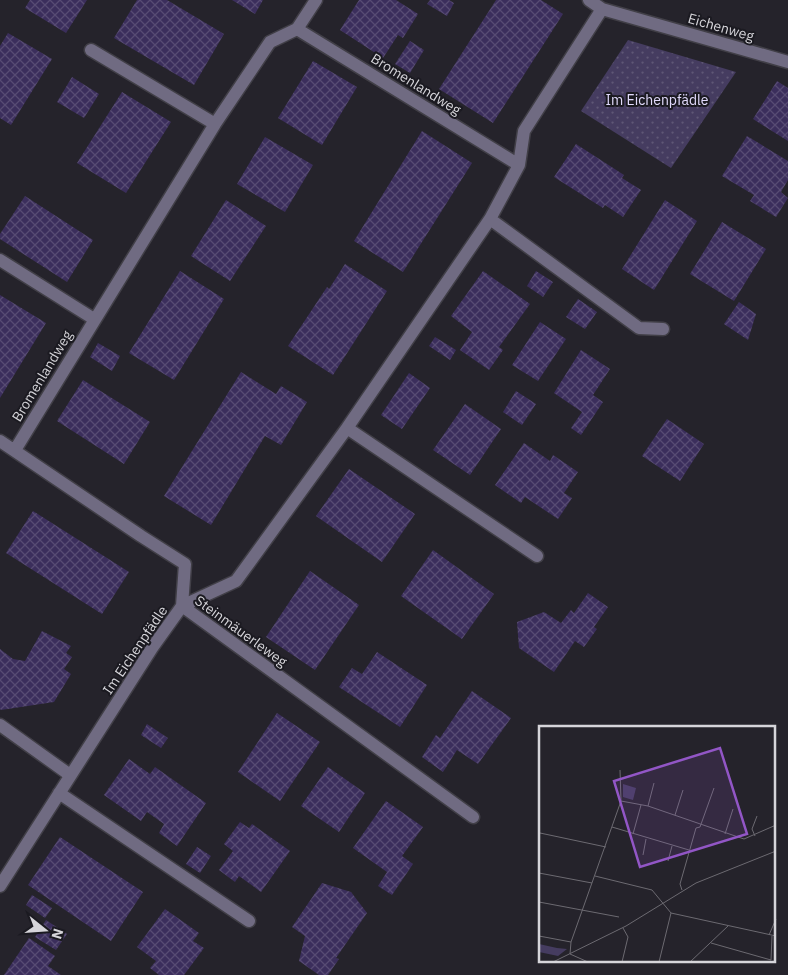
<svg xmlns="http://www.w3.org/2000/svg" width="788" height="975" font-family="'IBM Plex Sans',sans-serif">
<defs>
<pattern id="park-dots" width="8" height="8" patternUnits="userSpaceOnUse" patternTransform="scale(1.25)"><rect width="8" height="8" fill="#453c60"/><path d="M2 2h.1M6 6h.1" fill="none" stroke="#5f5776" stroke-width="1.8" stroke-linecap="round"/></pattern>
<pattern id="building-cross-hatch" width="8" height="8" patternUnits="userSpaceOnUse" patternTransform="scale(1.25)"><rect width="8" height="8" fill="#3b2e5c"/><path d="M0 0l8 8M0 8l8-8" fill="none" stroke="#574b73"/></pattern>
</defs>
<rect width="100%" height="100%" fill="#25232b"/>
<!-- park -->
<path fill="url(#park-dots)" d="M 628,40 L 736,72 L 671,168 L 581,111 Z"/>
<!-- building -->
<path fill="url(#building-cross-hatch)" d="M 30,0 L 87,0 L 66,33 L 25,8 Z
M 137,0 L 167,0 L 224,34 L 194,85 L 114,38 Z
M 232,0 L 263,0 L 255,14 Z
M 359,0 L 396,0 L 418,14 L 403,38 L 398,35 L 383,58 L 340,30 Z
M 430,0 L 449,0 L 454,3 L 447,16 L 427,4 Z
M 496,0 L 541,0 L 563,14 L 493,123 L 439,89 Z
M 8,33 L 52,59 L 11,125 L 0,118 L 0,46 Z
M 410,41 L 424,50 L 410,73 L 395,64 Z
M 313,61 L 357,87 L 322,145 L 278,118 Z
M 72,77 L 99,94 L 84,118 L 57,102 Z
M 777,81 L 788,88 L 788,141 L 753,119 Z
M 122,92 L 171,122 L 126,193 L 77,163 Z
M 422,131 L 472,163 L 403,272 L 354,241 Z
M 747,136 L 788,161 L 788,180 L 781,192 L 788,198 L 776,217 L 750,201 L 754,195 L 722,176 Z
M 265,137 L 313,165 L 285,212 L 237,184 Z
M 576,144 L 624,175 L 622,178 L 641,190 L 623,217 L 605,205 L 603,208 L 554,177 Z
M 25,196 L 93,240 L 67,282 L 0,239 L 0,234 Z
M 226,200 L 266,226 L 230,281 L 191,256 Z
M 665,200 L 697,221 L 654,290 L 622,269 Z
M 722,222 L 766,249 L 734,301 L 690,274 Z
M 345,264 L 387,291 L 333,375 L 288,346 L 327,287 L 329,289 Z
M 180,271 L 224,299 L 174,380 L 129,353 Z
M 483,271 L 530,304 L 499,347 L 503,350 L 489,370 L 460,350 L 472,332 L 451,316 Z
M 536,271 L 553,282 L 543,297 L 527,286 Z
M 0,295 L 46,323 L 0,398 Z
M 578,299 L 597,312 L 585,329 L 566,317 Z
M 739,302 L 756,314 L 748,340 L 724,324 Z
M 540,322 L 566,339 L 538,381 L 512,365 Z
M 435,337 L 456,350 L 450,360 L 429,346 Z
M 98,343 L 120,356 L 112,371 L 90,357 Z
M 581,350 L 610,369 L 593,395 L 603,402 L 581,435 L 571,428 L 582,412 L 554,393 Z
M 241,372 L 276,394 L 281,386 L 307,402 L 281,445 L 265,436 L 211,525 L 164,496 Z
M 409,373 L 430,388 L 402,429 L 381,415 Z
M 83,380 L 150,422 L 124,464 L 57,421 Z
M 516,391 L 536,404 L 522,425 L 503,412 Z
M 465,404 L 501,429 L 470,475 L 433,450 Z
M 667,419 L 704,444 L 680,481 L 642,456 Z
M 524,443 L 550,461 L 553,455 L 578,472 L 564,493 L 572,498 L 558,519 L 525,497 L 521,503 L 495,485 Z
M 349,469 L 415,514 L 382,562 L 316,516 Z
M 33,511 L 129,572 L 102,614 L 6,553 Z
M 433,550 L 494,594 L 462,639 L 401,596 Z
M 310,571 L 359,605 L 315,670 L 266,637 Z
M 588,593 L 608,607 L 594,627 L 597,629 L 584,647 L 575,641 L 554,672 L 519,648 L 517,622 L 544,612 L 561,623 L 571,610 L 574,613 Z
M 42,631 L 71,646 L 66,653 L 72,657 L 64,669 L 71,674 L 54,702 L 1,710 L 0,709 L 0,649 L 13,659 L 25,661 Z
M 377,652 L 427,685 L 400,727 L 339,687 L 352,668 L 362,674 Z
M 472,691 L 511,718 L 478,764 L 457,750 L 443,772 L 422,757 L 436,735 L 440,738 Z
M 277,713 L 320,742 L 280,801 L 238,772 Z
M 147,724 L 168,738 L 161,748 L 141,735 Z
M 129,759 L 150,774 L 155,767 L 206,803 L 177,846 L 159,833 L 164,824 L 147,812 L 141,821 L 104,795 Z
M 328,767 L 365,793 L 339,832 L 301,806 Z
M 386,801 L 423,827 L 402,856 L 413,864 L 392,895 L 378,886 L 387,872 L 353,848 Z
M 240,822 L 249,828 L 252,824 L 290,851 L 261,892 L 239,876 L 235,882 L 219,870 L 233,851 L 224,844 Z
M 60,837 L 143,892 L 111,941 L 28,885 Z
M 197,847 L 211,856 L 200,873 L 186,864 Z
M 322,883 L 351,892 L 367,913 L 336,958 L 339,959 L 328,975 L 319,975 L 299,961 L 305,936 L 292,927 Z
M 32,895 L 52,908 L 45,918 L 26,905 Z
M 165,909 L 199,933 L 193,941 L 204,948 L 184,975 L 159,975 L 150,968 L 156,961 L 137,947 Z
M 46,920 L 67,934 L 56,950 L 35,937 Z
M 29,938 L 55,956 L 48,966 L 61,975 L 4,975 Z"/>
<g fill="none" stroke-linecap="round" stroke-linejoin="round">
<defs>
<path id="minor" d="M 589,0 L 602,9 L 788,62
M 297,29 L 519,165
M 91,50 L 215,124
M 490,219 L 639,328 L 663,329
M 0,260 L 94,319
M 347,428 L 537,556
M 0,441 L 141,536 L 185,564 L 182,606 L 473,817
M 15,450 L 215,124 L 270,42 L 297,29 L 316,0
M 0,725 L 70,775
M 59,793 L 249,921
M 0,886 L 152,648 L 182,606 L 236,581 L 347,428 L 490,219 L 519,165 L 524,131 L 602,9"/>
</defs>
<!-- minor casing -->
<use href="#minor" stroke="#413f47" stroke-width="15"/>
<!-- minor -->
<use href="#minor" stroke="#706b82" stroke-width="12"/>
</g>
<g text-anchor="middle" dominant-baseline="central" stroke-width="4" stroke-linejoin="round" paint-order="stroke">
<!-- street labels -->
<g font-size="14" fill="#d6d5da" stroke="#1b1a21">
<text transform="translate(721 27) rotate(16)">Eichenweg</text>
<text transform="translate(416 84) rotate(32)">Bromenlandweg</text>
<text transform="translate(42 376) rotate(-59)">Bromenlandweg</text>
<text transform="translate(241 631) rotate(36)">Steinmäuerleweg</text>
<text transform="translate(135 650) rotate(-56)">Im Eichenpfädle</text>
</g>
<!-- park labels -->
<g font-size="14" fill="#e1dafb" stroke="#1b1a21">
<text x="657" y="100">Im Eichenpfädle</text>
</g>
</g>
<!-- overview -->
<g transform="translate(539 726)">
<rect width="236" height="236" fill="#25232b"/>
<path d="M 84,58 L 97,62 L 94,74 L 84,71 ZM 0,218 L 18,222 L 28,223 L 19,230 L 0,226 Z" fill="#453c60"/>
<path fill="none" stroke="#6c6a71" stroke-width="1" d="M 82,75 L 109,80 L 205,113 L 237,99M 109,80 L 115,57M 136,89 L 144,64M 73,101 L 150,124M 1,107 L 67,121M 94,108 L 102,79M 186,108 L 194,83M 216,110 L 213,103 L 218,90M 104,129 L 107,113M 129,135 L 133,120M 0,147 L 53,157M 56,150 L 113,164 L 132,187 L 237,210M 143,164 L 141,158 L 157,102 L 161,101 L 175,62M 0,176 L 80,191M 230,209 L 237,193M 0,210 L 32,216M 172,217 L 232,234M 31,228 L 32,216 L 82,75 L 81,44M 31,228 L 49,236M 232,234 L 233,210M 14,236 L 87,200 L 157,157 L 237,125M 83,236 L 89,211 L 84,202M 120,236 L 132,187M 151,236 L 189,200"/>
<path fill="#9256c6" fill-opacity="0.15" stroke="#9256c6" stroke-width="2.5" d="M 181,22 L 208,108 L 101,141 L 75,55 Z"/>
<rect width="236" height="236" fill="none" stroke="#d6d5da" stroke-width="2.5"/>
</g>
<!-- north arrow -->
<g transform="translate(45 930) rotate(107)" stroke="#1b1a21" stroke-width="4" paint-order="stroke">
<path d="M0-4L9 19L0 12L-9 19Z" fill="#d6d5da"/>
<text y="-8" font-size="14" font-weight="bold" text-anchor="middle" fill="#d6d5da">N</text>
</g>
</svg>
